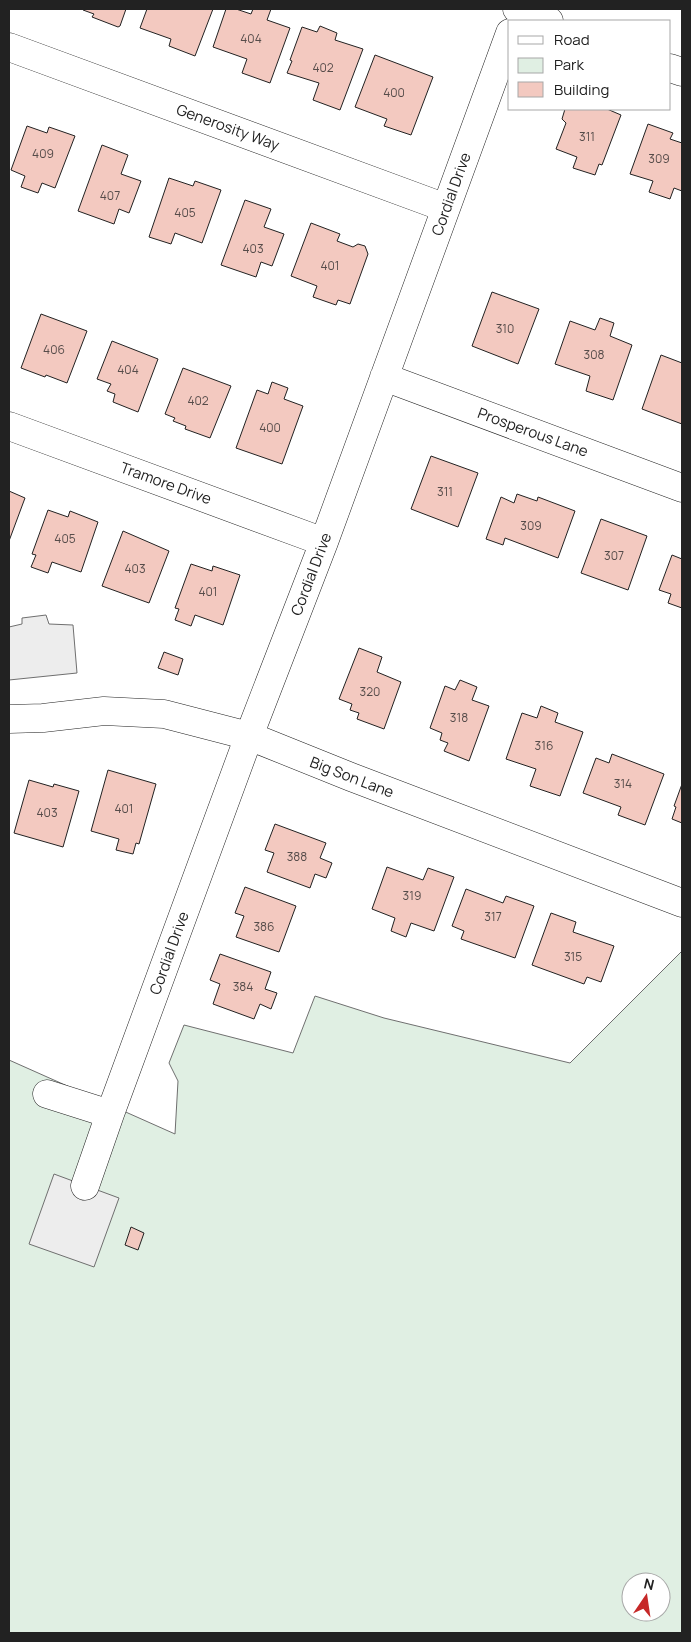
<svg xmlns="http://www.w3.org/2000/svg" width="691" height="1642" font-family="Manrope,sans-serif">
<rect width="100%" height="100%" fill="#fff"/>
<!-- green -->
<path fill="#e0efe3" stroke="#6f6f6f" fill-rule="evenodd" d="M 682,951 L 682,1633 L 9,1633 L 9,1060 L 175,1134 L 178,1081 L 169,1063 L 184,1025 L 293,1053 L 315,996 L 384,1018 L 570,1063 ZM 631,1582 L 661,1582 L 661,1612 L 631,1612 Z"/>
<!-- parking -->
<path fill="#ededed" stroke="#6f6f6f" d="M 46,615 L 49,624 L 73,625 L 77,673 L 9,680 L 9,627 L 22,624 L 22,618 Z
M 54,1174 L 119,1198 L 94,1267 L 29,1244 Z"/>
<!-- building -->
<path fill="#f3c9c0" stroke="#222" d="M 83,9 L 126,9 L 120,26 L 118,27 L 92,17 L 94,14 L 83,10 Z
M 147,9 L 213,9 L 195,56 L 169,46 L 171,39 L 140,28 Z
M 226,9 L 236,9 L 251,14 L 253,9 L 271,9 L 267,20 L 290,28 L 270,83 L 242,73 L 247,59 L 213,47 Z
M 320,26 L 337,33 L 335,40 L 363,49 L 340,110 L 313,100 L 319,83 L 287,73 L 292,61 L 290,60 L 302,27 L 317,32 Z
M 375,55 L 433,77 L 411,135 L 384,126 L 387,119 L 355,107 Z
M 565,109 L 607,109 L 621,115 L 602,165 L 599,164 L 595,175 L 573,168 L 577,157 L 556,149 L 566,123 L 562,119 Z
M 648,124 L 673,133 L 670,139 L 682,143 L 682,191 L 674,188 L 670,199 L 649,192 L 653,181 L 630,174 Z
M 27,126 L 47,133 L 49,127 L 75,136 L 55,188 L 42,183 L 38,193 L 21,187 L 25,176 L 11,170 Z
M 102,145 L 128,155 L 121,174 L 141,181 L 129,213 L 119,209 L 114,224 L 78,211 Z
M 169,178 L 193,186 L 195,181 L 221,190 L 202,243 L 175,233 L 171,244 L 149,237 Z
M 245,200 L 271,209 L 264,227 L 284,234 L 272,266 L 261,262 L 256,277 L 221,265 Z
M 311,223 L 340,234 L 337,241 L 353,247 L 358,244 L 365,246 L 368,254 L 350,304 L 338,300 L 336,305 L 313,297 L 317,286 L 291,276 Z
M 492,292 L 539,309 L 518,364 L 472,346 Z
M 41,314 L 87,331 L 67,383 L 46,375 L 45,377 L 21,368 Z
M 600,318 L 614,323 L 610,336 L 632,345 L 613,400 L 586,391 L 590,376 L 555,364 L 570,321 L 595,330 Z
M 112,341 L 158,359 L 138,412 L 113,402 L 115,394 L 107,391 L 111,384 L 97,379 Z
M 661,355 L 682,363 L 682,424 L 642,409 Z
M 183,368 L 231,386 L 210,438 L 185,429 L 186,426 L 173,421 L 175,418 L 165,414 Z
M 272,382 L 288,388 L 284,399 L 303,406 L 282,464 L 236,448 L 257,390 L 268,394 Z
M 431,456 L 478,473 L 458,527 L 411,509 Z
M 9,491 L 25,498 L 9,541 Z
M 517,494 L 537,501 L 538,497 L 575,511 L 558,558 L 505,538 L 503,545 L 486,539 L 501,497 L 514,503 Z
M 48,510 L 68,517 L 70,511 L 98,522 L 81,572 L 52,562 L 48,573 L 31,567 L 36,555 L 32,554 Z
M 601,519 L 647,536 L 628,590 L 581,573 Z
M 123,531 L 169,551 L 149,603 L 102,586 Z
M 672,555 L 682,559 L 682,608 L 668,603 L 671,594 L 659,590 Z
M 191,564 L 212,571 L 213,566 L 240,575 L 223,625 L 195,615 L 191,626 L 175,620 L 179,609 L 175,608 Z
M 359,648 L 382,657 L 377,672 L 401,682 L 384,729 L 357,719 L 359,713 L 350,710 L 352,704 L 339,699 Z
M 164,652 L 183,659 L 178,675 L 158,668 Z
M 460,680 L 477,687 L 472,700 L 489,706 L 469,761 L 444,751 L 448,743 L 440,740 L 442,733 L 430,728 L 445,686 L 455,690 Z
M 541,706 L 558,713 L 555,722 L 583,732 L 560,796 L 530,786 L 536,769 L 506,759 L 522,713 L 537,718 Z
M 612,754 L 664,774 L 645,825 L 618,815 L 621,807 L 583,793 L 596,758 L 609,763 Z
M 108,770 L 156,784 L 139,844 L 136,843 L 133,854 L 116,850 L 119,839 L 91,831 Z
M 29,780 L 53,787 L 54,784 L 79,791 L 63,847 L 14,833 Z
M 682,784 L 682,823 L 672,819 L 676,807 L 674,806 Z
M 275,824 L 326,843 L 320,858 L 332,863 L 326,878 L 315,874 L 310,888 L 267,872 L 274,853 L 265,850 Z
M 387,867 L 423,880 L 428,868 L 454,877 L 434,931 L 411,923 L 406,937 L 391,931 L 395,918 L 372,909 Z
M 245,887 L 296,906 L 279,952 L 236,937 L 244,916 L 235,913 Z
M 466,889 L 503,903 L 506,896 L 534,906 L 515,958 L 461,939 L 464,931 L 452,926 Z
M 551,913 L 576,922 L 573,932 L 614,946 L 601,982 L 587,977 L 584,984 L 532,965 Z
M 220,954 L 271,972 L 265,989 L 277,993 L 271,1009 L 260,1004 L 254,1019 L 213,1004 L 220,984 L 210,980 Z
M 131,1227 L 144,1233 L 138,1250 L 125,1245 Z"/>
<g fill="none" stroke-linecap="round" stroke-linejoin="round">
<defs>
<path id="minor" d="M 517,9 L 549,21
M 9,47 L 446,208
M 670,68 L 682,72
M 384,377 L 682,488
M 9,426 L 324,542
M 9,719 L 43,718 L 104,711 L 164,714 L 249,736 L 351,777 L 682,903
M 47,1094 L 110,1114
M 85,1186 L 110,1114 L 249,736 L 324,542 L 510,33"/>
</defs>
<!-- minor casing -->
<use href="#minor" stroke="#222" stroke-width="29"/>
<!-- minor -->
<use href="#minor" stroke="#fff" stroke-width="28"/>
</g>
<g text-anchor="middle" dominant-baseline="central" stroke-width="4" stroke-linejoin="round" paint-order="stroke">
<!-- number labels -->
<g font-size="12" fill="#564c4a">
<text x="251" y="38">404</text>
<text x="323" y="67">402</text>
<text x="394" y="92">400</text>
<text x="587" y="136">311</text>
<text x="43" y="153">409</text>
<text x="659" y="158">309</text>
<text x="110" y="195">407</text>
<text x="185" y="212">405</text>
<text x="253" y="248">403</text>
<text x="330" y="265">401</text>
<text x="505" y="328">310</text>
<text x="54" y="349">406</text>
<text x="594" y="354">308</text>
<text x="128" y="369">404</text>
<text x="198" y="400">402</text>
<text x="270" y="427">400</text>
<text x="445" y="491">311</text>
<text x="531" y="525">309</text>
<text x="65" y="538">405</text>
<text x="614" y="555">307</text>
<text x="135" y="568">403</text>
<text x="208" y="591">401</text>
<text x="370" y="691">320</text>
<text x="459" y="717">318</text>
<text x="544" y="745">316</text>
<text x="623" y="783">314</text>
<text x="124" y="808">401</text>
<text x="47" y="812">403</text>
<text x="297" y="856">388</text>
<text x="412" y="895">319</text>
<text x="493" y="916">317</text>
<text x="264" y="926">386</text>
<text x="573" y="956">315</text>
<text x="243" y="986">384</text>
</g>
<!-- street labels -->
<g font-size="15" fill="#222" stroke="#fff">
<text transform="translate(228 127) rotate(20)">Generosity Way</text>
<text transform="translate(451 194) rotate(-70)">Cordial Drive</text>
<text transform="translate(533 432) rotate(20)">Prosperous Lane</text>
<text transform="translate(166 483) rotate(20)">Tramore Drive</text>
<text transform="translate(311 574) rotate(-69)">Cordial Drive</text>
<text transform="translate(352 777) rotate(21)">Big Son Lane</text>
<text transform="translate(169 953) rotate(-70)">Cordial Drive</text>
</g>
</g>
<!-- border -->
<rect width="691" height="1642" fill="none" stroke="#222222" stroke-width="20"/>
<!-- legend -->
<rect x="508" y="20" width="162" height="90" fill="#ffffff" stroke="#a7a7a7"/>
<rect x="518" y="36" width="25" height="8" fill="#ffffff" stroke="#a7a7a7"/>
<text x="554" y="45" font-size="15" fill="#222222">Road</text>
<rect x="518" y="58" width="25" height="15" fill="#e0efe3" stroke="#a7a7a7"/>
<text x="554" y="70" font-size="15" fill="#222222">Park</text>
<rect x="518" y="82" width="25" height="15" fill="#f3c9c0" stroke="#a7a7a7"/>
<text x="554" y="95" font-size="15" fill="#222222">Building</text>
<!-- north arrow -->
<g transform="translate(646 1597) rotate(13)"><circle r="24" fill="#ffffff" stroke="#a7a7a7"/>
<path d="M0-4L9 19L0 12L-9 19Z" fill="#c62828"/>
<text y="-8" font-size="14" font-weight="bold" text-anchor="middle" fill="#222222">N</text>
</g>
</svg>
